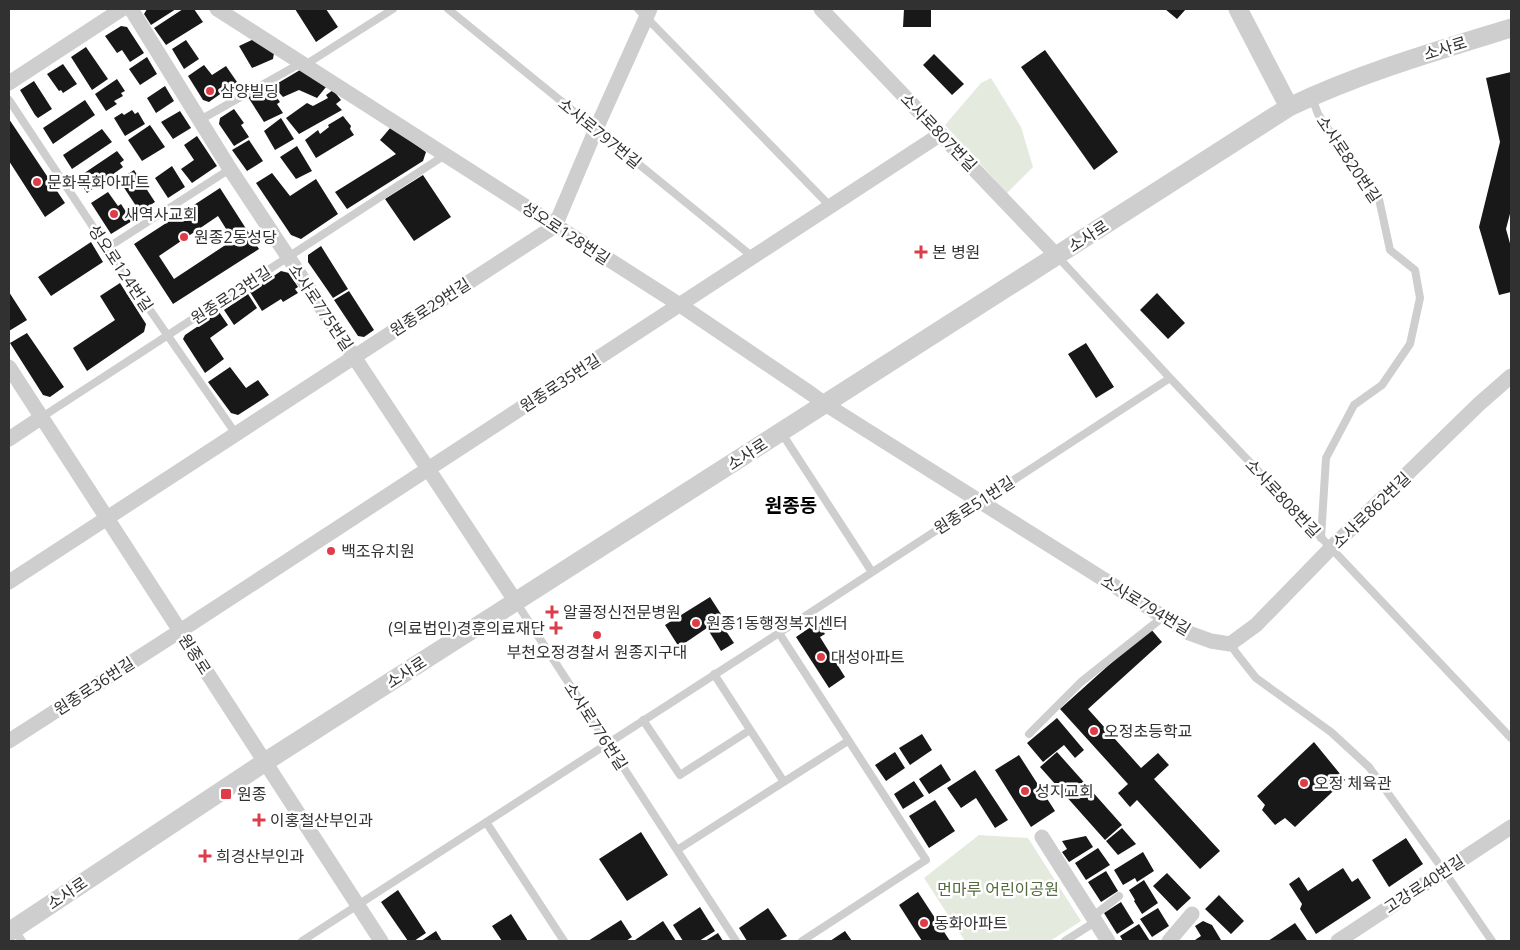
<svg xmlns="http://www.w3.org/2000/svg" width="1520" height="950" font-family="'Open Sans','Noto Sans KR',sans-serif">
<rect width="100%" height="100%" fill="#fff"/>
<!-- green -->
<path fill="#e4eadd" d="M 991,78 L 1021,127 L 1033,167 L 1007,193 L 945,125 L 981,83 Z
M 979,835 L 1028,838 L 1081,921 L 1050,941 L 965,941 L 924,878 Z"/>
<!-- building -->
<path fill="#181818" fill-rule="evenodd" d="M 147,9 L 176,9 L 151,25 L 144,14 Z
M 183,9 L 194,9 L 203,22 L 166,45 L 154,28 Z
M 295,9 L 326,9 L 338,27 L 316,42 Z
M 904,9 L 931,9 L 931,27 L 903,27 Z
M 1165,9 L 1186,9 L 1177,19 Z
M 121,26 L 127,27 L 144,53 L 130,62 L 122,50 L 117,53 L 105,36 Z
M 254,39 L 274,53 L 273,59 L 252,68 L 239,46 Z
M 186,40 L 199,59 L 184,69 L 172,49 Z
M 86,47 L 108,79 L 92,90 L 71,57 Z
M 1045,50 L 1118,152 L 1094,170 L 1021,67 Z
M 934,54 L 964,84 L 952,95 L 923,65 Z
M 147,57 L 157,74 L 140,85 L 129,69 Z
M 63,64 L 77,84 L 63,93 L 61,90 L 59,91 L 47,74 Z
M 204,65 L 212,75 L 226,66 L 237,82 L 209,102 L 203,100 L 188,76 Z
M 300,70 L 326,87 L 317,98 L 299,90 L 283,97 L 273,86 Z
M 1511,72 L 1511,210 L 1506,229 L 1511,247 L 1511,292 L 1499,295 L 1479,227 L 1500,142 L 1486,78 Z
M 117,79 L 125,91 L 121,93 L 123,96 L 114,101 L 117,104 L 106,111 L 95,94 Z
M 34,81 L 52,109 L 38,118 L 35,115 L 20,90 Z
M 165,86 L 174,101 L 156,113 L 147,98 Z
M 264,87 L 272,96 L 275,95 L 280,102 L 277,104 L 283,113 L 264,122 L 248,97 Z
M 333,90 L 341,100 L 336,104 L 342,110 L 299,134 L 286,118 L 307,103 L 313,106 L 328,98 L 326,95 Z
M 85,100 L 95,115 L 53,144 L 43,128 Z
M 234,109 L 244,123 L 241,125 L 249,137 L 234,146 L 219,124 L 220,118 Z
M 132,110 L 135,114 L 138,112 L 145,124 L 125,136 L 114,118 L 122,113 L 124,115 Z
M 180,111 L 191,128 L 173,139 L 161,122 Z
M 343,116 L 351,126 L 350,129 L 354,135 L 316,158 L 305,140 L 318,130 L 320,134 L 329,127 L 328,125 Z
M 281,118 L 294,139 L 275,150 L 264,131 Z
M 9,119 L 65,203 L 45,217 L 9,161 Z
M 150,125 L 165,147 L 142,161 L 128,140 Z
M 391,127 L 426,152 L 423,161 L 347,209 L 335,192 L 396,154 L 380,140 Z
M 102,129 L 112,142 L 72,169 L 63,155 Z
M 197,136 L 217,166 L 192,183 L 181,169 L 194,160 L 184,145 Z
M 249,140 L 263,161 L 247,171 L 232,150 Z
M 297,146 L 312,171 L 296,179 L 280,157 Z
M 117,151 L 124,160 L 120,163 L 123,167 L 87,193 L 77,178 Z
M 172,166 L 185,187 L 168,198 L 155,178 Z
M 134,170 L 155,202 L 140,212 L 119,180 Z
M 272,173 L 290,196 L 316,179 L 338,214 L 301,239 L 291,235 L 256,183 Z
M 423,175 L 451,217 L 414,241 L 385,199 Z
M 220,188 L 259,249 L 173,304 L 134,244 ZM 218,216 L 233,240 L 174,279 L 159,256 Z
M 108,192 L 118,206 L 121,204 L 132,221 L 111,234 L 91,203 Z
M 91,242 L 103,262 L 51,296 L 38,277 Z
M 321,246 L 348,289 L 333,298 L 308,262 L 308,255 Z
M 281,271 L 289,273 L 298,287 L 295,289 L 298,293 L 283,302 L 281,299 L 262,311 L 250,292 Z
M 120,283 L 146,324 L 144,332 L 87,371 L 73,348 L 115,320 L 100,296 Z
M 349,291 L 374,330 L 364,337 L 358,336 L 334,300 Z
M 9,292 L 27,320 L 9,331 Z
M 1157,293 L 1185,323 L 1168,339 L 1140,310 Z
M 248,294 L 257,308 L 234,325 L 224,310 Z
M 219,312 L 228,325 L 210,338 L 224,359 L 205,373 L 183,339 L 185,335 Z
M 27,333 L 64,387 L 50,397 L 43,395 L 10,343 Z
M 1086,343 L 1114,387 L 1096,398 L 1068,354 Z
M 230,367 L 246,388 L 258,380 L 269,395 L 238,415 L 231,413 L 208,382 Z
M 710,597 L 726,622 L 722,625 L 734,643 L 721,651 L 707,628 L 679,647 L 665,625 Z
M 818,622 L 825,634 L 820,637 L 845,677 L 829,688 L 796,637 Z
M 1150,628 L 1162,642 L 1088,709 L 1141,768 L 1158,753 L 1169,765 L 1154,779 L 1220,851 L 1200,869 L 1137,800 L 1130,807 L 1118,793 L 1128,784 L 1060,709 Z
M 1057,718 L 1084,750 L 1075,758 L 1064,745 L 1043,762 L 1027,743 Z
M 922,734 L 932,750 L 910,765 L 899,748 Z
M 1314,742 L 1345,780 L 1295,827 L 1285,818 L 1275,825 L 1262,810 L 1265,805 L 1257,796 Z
M 895,752 L 905,768 L 886,781 L 875,765 Z
M 1057,752 L 1122,825 L 1105,840 L 1040,767 Z
M 1019,755 L 1055,811 L 1031,827 L 995,770 Z
M 941,764 L 951,780 L 929,794 L 919,779 Z
M 975,770 L 1008,820 L 995,828 L 976,798 L 961,808 L 947,788 Z
M 914,781 L 924,796 L 903,809 L 894,794 Z
M 935,800 L 955,831 L 929,848 L 909,816 Z
M 1122,828 L 1136,844 L 1118,855 L 1106,841 Z
M 641,832 L 668,875 L 627,901 L 599,859 Z
M 1086,836 L 1093,847 L 1069,862 L 1062,852 L 1067,849 L 1062,841 Z
M 1406,838 L 1423,864 L 1389,887 L 1372,860 Z
M 1098,848 L 1110,865 L 1086,880 L 1075,863 Z
M 1143,852 L 1154,871 L 1137,882 L 1135,878 L 1123,885 L 1114,870 Z
M 1343,868 L 1352,882 L 1358,878 L 1371,898 L 1316,934 L 1300,909 L 1302,904 L 1289,884 L 1299,877 L 1308,891 Z
M 1106,871 L 1118,891 L 1101,902 L 1088,882 Z
M 1167,873 L 1191,898 L 1177,911 L 1153,886 Z
M 1144,880 L 1158,903 L 1142,914 L 1134,901 L 1135,900 L 1129,890 Z
M 398,890 L 426,933 L 414,941 L 408,941 L 381,902 Z
M 918,892 L 950,941 L 922,941 L 899,905 Z
M 1219,895 L 1244,921 L 1231,934 L 1205,909 Z
M 1121,902 L 1134,923 L 1117,934 L 1104,913 Z
M 700,907 L 715,931 L 699,941 L 683,941 L 673,925 Z
M 768,908 L 787,936 L 778,941 L 747,941 L 739,928 Z
M 1158,908 L 1169,926 L 1152,937 L 1140,919 Z
M 511,914 L 528,941 L 502,941 L 492,926 Z
M 621,920 L 632,937 L 626,941 L 588,941 Z
M 663,921 L 676,941 L 636,941 L 635,940 Z
M 1203,921 L 1212,925 L 1221,940 L 1218,941 L 1196,941 L 1195,940 L 1201,936 L 1195,926 Z
M 1295,923 L 1307,940 L 1268,941 Z
M 1139,924 L 1150,941 L 1123,941 L 1120,936 Z
M 436,931 L 442,941 L 421,941 Z
M 845,931 L 852,941 L 830,941 Z
M 718,933 L 723,941 L 705,941 Z"/>
<g fill="none" stroke-linecap="round" stroke-linejoin="round">
<!-- service -->
<path stroke="#cecece" stroke-width="8" d="M 448,9 L 753,257
M 638,9 L 830,206
M 305,65 L 393,9
M 1312,98 L 1318,114 L 1359,175 L 1379,199 L 1390,250 L 1415,270 L 1420,298 L 1410,344 L 1382,385 L 1354,405 L 1326,458 L 1321,538
M 9,100 L 107,248 L 236,434
M 200,120 L 301,63
M 107,248 L 230,169
M 1057,256 L 1170,378 L 1511,738
M 42,417 L 445,155
M 781,432 L 872,572
M 516,602 L 736,941
M 779,633 L 926,860 L 802,941
M 1230,644 L 1237,654 L 1256,678 L 1331,732 L 1369,767 L 1444,871 L 1492,941
M 714,674 L 784,782
M 643,720 L 680,775 L 750,730
M 1029,734 L 1081,682 L 1163,617
M 486,822 L 564,941
M 677,850 L 848,741
M 1092,917 L 1119,896
M 14,929 L 22,941
M 302,941 L 779,633 L 1170,378
M 1065,941 L 1095,922"/>
<!-- minor -->
<path stroke="#cecece" stroke-width="15" d="M 131,9 L 230,169 L 516,602
M 217,9 L 680,305 L 810,393 L 825,404 L 1189,633 L 1211,641 L 1230,644 L 1256,625 L 1331,548 L 1479,404 L 1511,376
M 821,9 L 1057,256
M 9,83 L 122,9
M 9,367 L 381,941
M 9,439 L 42,417
M 9,582 L 555,226 L 596,129 L 650,9
M 9,741 L 180,631 L 941,134
M 1042,837 L 1108,941
M 1169,941 L 1192,914
M 1338,941 L 1511,827"/>
<!-- tertiary -->
<path stroke="#cecece" stroke-width="19" d="M 1238,9 L 1289,107
M 9,932 L 265,762 L 1289,107 C 1360,73 1436,51 1511,28"/>
</g>
<!-- markers -->
<g fill="#df3c4a" stroke="#fff" stroke-width="2">
<circle cx="210" cy="91" r="5"/>
<circle cx="37" cy="182" r="5"/>
<circle cx="114" cy="214" r="5"/>
<circle cx="184" cy="237" r="5"/>
<path d="M918.5 244.5h5v5h5v5h-5v5h-5v-5h-5v-5h5z"/>
<circle cx="331" cy="551" r="5"/>
<path d="M549.5 604.5h5v5h5v5h-5v5h-5v-5h-5v-5h5z"/>
<circle cx="696" cy="623" r="5"/>
<path d="M553.5 620.5h5v5h5v5h-5v5h-5v-5h-5v-5h5z"/>
<circle cx="597" cy="635" r="5"/>
<circle cx="821" cy="657" r="5"/>
<circle cx="1094" cy="731" r="5"/>
<circle cx="1304" cy="783" r="5"/>
<circle cx="1025" cy="791" r="5"/>
<rect x="220" y="788" width="12" height="12" rx="2.5"/>
<path d="M256.5 812.5h5v5h5v5h-5v5h-5v-5h-5v-5h5z"/>
<path d="M202.5 848.5h5v5h5v5h-5v5h-5v-5h-5v-5h5z"/>
<circle cx="924" cy="923" r="5"/>
</g>
<g text-anchor="middle" dominant-baseline="central" stroke-width="5" stroke-linejoin="round" paint-order="stroke">
<!-- street labels -->
<g font-size="16" fill="#313131" stroke="#fff">
<text transform="translate(1445 48) rotate(-17)">소사로</text>
<text transform="translate(939 132) rotate(46)">소사로807번길</text>
<text transform="translate(600 133) rotate(39)">소사로797번길</text>
<text transform="translate(1349 159) rotate(56)">소사로820번길</text>
<text transform="translate(566 233) rotate(33)">성오로128번길</text>
<text transform="translate(1088 236) rotate(-33)">소사로</text>
<text transform="translate(121 268) rotate(56)">성오로124번길</text>
<text transform="translate(231 295) rotate(-33)">원종로23번길</text>
<text transform="translate(321 307) rotate(56)">소사로775번길</text>
<text transform="translate(430 307) rotate(-33)">원종로29번길</text>
<text transform="translate(560 383) rotate(-33)">원종로35번길</text>
<text transform="translate(747 454) rotate(-33)">소사로</text>
<text transform="translate(1283 498) rotate(47)">소사로808번길</text>
<text transform="translate(974 505) rotate(-33)">원종로51번길</text>
<text transform="translate(1371 510) rotate(-44)">소사로862번길</text>
<text transform="translate(1146 605) rotate(31)">소사로794번길</text>
<text transform="translate(195 654) rotate(57)">원종로</text>
<text transform="translate(406 672) rotate(-33)">소사로</text>
<text transform="translate(94 686) rotate(-33)">원종로36번길</text>
<text transform="translate(596 726) rotate(57)">소사로776번길</text>
<text transform="translate(1424 884) rotate(-33)">고강로40번길</text>
<text transform="translate(67 893) rotate(-34)">소사로</text>
</g>
<!-- poi labels -->
<g font-size="16" fill="#313131" stroke="#fff" text-anchor="start">
<text x="220" y="91">삼양빌딩</text>
<text x="47" y="182">문화목화아파트</text>
<text x="124" y="214">새역사교회</text>
<text x="194" y="237">원종2동성당</text>
<text x="932" y="252">본 병원</text>
<text x="341" y="551">백조유치원</text>
<text x="563" y="612">알콜정신전문병원</text>
<text x="706" y="623">원종1동행정복지센터</text>
<text x="545" y="628" text-anchor="end">(의료법인)경훈의료재단</text>
<text x="597" y="652" text-anchor="middle">부천오정경찰서 원종지구대</text>
<text x="831" y="657">대성아파트</text>
<text x="1104" y="731">오정초등학교</text>
<text x="1314" y="783">오정 체육관</text>
<text x="1035" y="791">성지교회</text>
<text x="237" y="794">원종</text>
<text x="270" y="820">이홍철산부인과</text>
<text x="216" y="856">희경산부인과</text>
<text x="934" y="923">동화아파트</text>
</g>
<!-- park labels -->
<g font-size="16" fill="#546b3f" stroke="#fff">
<text x="998" y="889">먼마루 어린이공원</text>
</g>
<!-- quarter labels -->
<g font-size="19" font-weight="bold" fill="#000" stroke="#fff">
<text x="791" y="505">원종동</text>
</g>
</g>
<!-- border -->
<rect width="1520" height="950" fill="none" stroke="#313131" stroke-width="20"/>
</svg>
